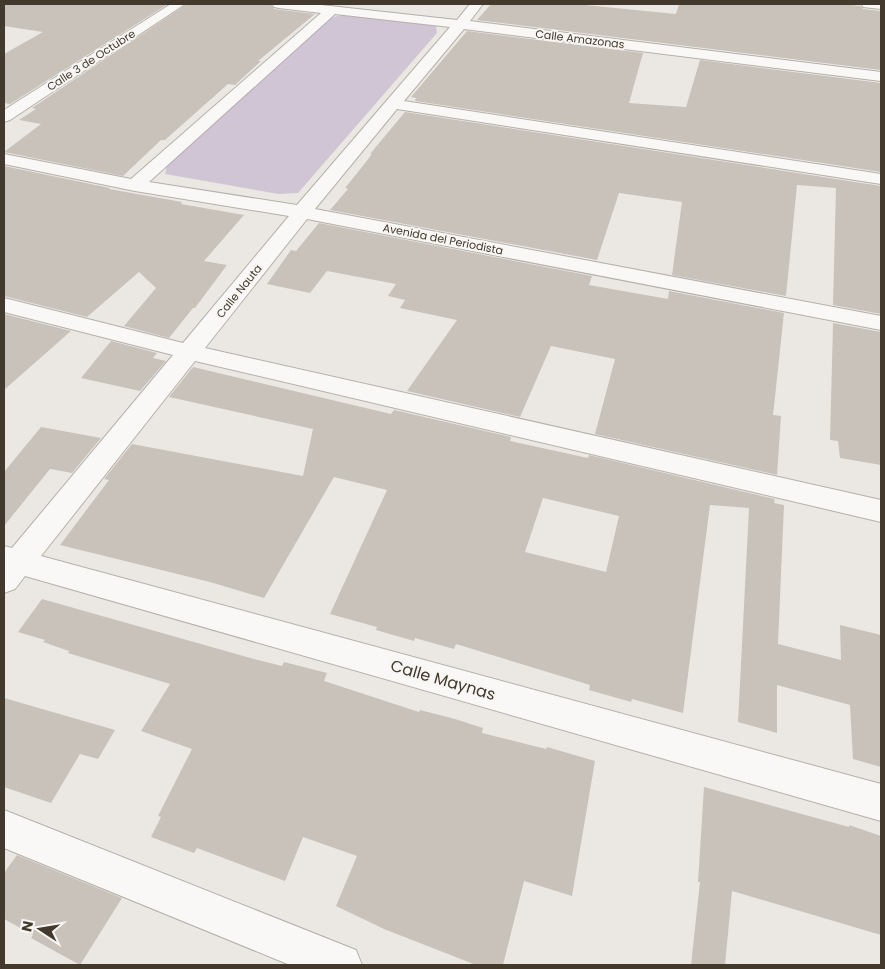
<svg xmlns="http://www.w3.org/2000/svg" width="885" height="969" font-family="Poppins,sans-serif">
<rect width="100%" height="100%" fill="#ebe8e4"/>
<!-- green -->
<path fill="#d0c5d5" d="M 342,15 L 436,26 L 437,33 L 298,193 L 278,194 L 165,174 L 168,162 L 330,18 Z"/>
<!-- building -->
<path fill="#c8c2bb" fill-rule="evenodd" d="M 4,4 L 168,4 L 10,104 L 4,103 L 4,54 L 43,32 L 4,26 Z
M 187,4 L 271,4 L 274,9 L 315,14 L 258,61 L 261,61 L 235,85 L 228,84 L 165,140 L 161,140 L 123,176 L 4,152 L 41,124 L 19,120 L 36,109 L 32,108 Z
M 491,4 L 585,5 L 676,14 L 679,4 L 843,4 L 861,6 L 863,9 L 881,11 L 881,70 L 477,20 Z
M 467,31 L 643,53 L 629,103 L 686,107 L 700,60 L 881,83 L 881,172 L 415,101 L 416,98 L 411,97 Z
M 405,112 L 881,186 L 881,314 L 833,305 L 836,188 L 797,185 L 786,296 L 672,275 L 682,202 L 619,193 L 597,260 L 330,210 L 348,189 L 345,188 L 362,167 L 372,154 L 370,154 Z
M 4,166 L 110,188 L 109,189 L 182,202 L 181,204 L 244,215 L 204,261 L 227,265 L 195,308 L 193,308 L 169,338 L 124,326 L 156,288 L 139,272 L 87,317 L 4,296 Z
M 319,223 L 592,276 L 589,285 L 668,299 L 669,291 L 784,313 L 773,415 L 781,416 L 777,475 L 595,434 L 615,359 L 551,346 L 520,417 L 407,391 L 457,320 L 400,308 L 405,300 L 388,296 L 396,284 L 327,271 L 310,293 L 267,284 L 291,250 L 296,251 Z
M 4,314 L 71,331 L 4,390 Z
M 833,323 L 881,332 L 881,465 L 840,458 L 838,441 L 830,440 Z
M 111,341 L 157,353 L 153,358 L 166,361 L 140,391 L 81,378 Z
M 193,367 L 391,414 L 394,410 L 511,437 L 510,441 L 588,458 L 589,455 L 775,499 L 774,503 L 784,505 L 778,644 L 841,660 L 840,625 L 881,635 L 881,767 L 853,759 L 850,705 L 777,685 L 777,733 L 738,722 L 749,508 L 710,505 L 683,713 L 632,699 L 631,702 L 589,690 L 590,685 L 456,644 L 454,649 L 415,638 L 414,641 L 376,630 L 377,627 L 330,614 L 387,490 L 334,477 L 264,598 L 210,582 L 60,545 L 109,480 L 104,479 L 132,444 L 303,476 L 313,429 L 169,397 ZM 543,498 L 619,516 L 606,572 L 525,552 Z
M 41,427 L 101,438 L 72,473 L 50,469 L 4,526 L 4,472 Z
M 42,599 L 254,659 L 282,666 L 284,662 L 327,673 L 324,681 L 419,712 L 420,710 L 455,719 L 483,728 L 482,733 L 546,749 L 547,747 L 595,761 L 572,896 L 524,881 L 503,965 L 476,965 L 384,929 L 336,906 L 357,856 L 303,837 L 285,881 L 197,848 L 194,853 L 151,837 L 161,817 L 158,816 L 192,749 L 141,731 L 170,684 L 68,653 L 69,651 L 43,642 L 45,640 L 18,632 Z
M 4,698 L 115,730 L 98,759 L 80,754 L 51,803 L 4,787 Z
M 704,787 L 849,827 L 849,825 L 881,836 L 881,935 L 732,891 L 725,965 L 691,965 L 700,882 L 698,882 Z
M 17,855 L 122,898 L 80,965 L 31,938 L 33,935 L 4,919 L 4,873 Z"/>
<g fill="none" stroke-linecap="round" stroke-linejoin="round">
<defs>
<path id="street" d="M 171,4 L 185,4 L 10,120 L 4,122 L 4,110 Z
M 273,4 L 312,4 L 457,20 L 470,4 L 483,4 L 470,21 L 881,72 L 881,81 L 464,29 L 404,101 L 881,174 L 881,184 L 397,109 L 315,209 L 881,316 L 881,330 L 307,219 L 205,348 L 881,500 L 881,522 L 195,361 L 41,556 L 881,784 L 881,821 L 25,576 L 15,589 L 4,593 L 4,546 L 12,548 L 173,355 L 4,312 L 4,298 L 183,343 L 289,216 L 135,191 L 4,164 L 4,154 L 131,179 L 321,13 L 279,8 L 274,7 ZM 335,14 L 450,27 L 297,205 L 149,182 Z
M 862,4 L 881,4 L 881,9 L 863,7 Z
M 4,810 L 356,950 L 362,965 L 290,965 L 4,848 Z"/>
</defs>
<!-- street casing -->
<use href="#street" stroke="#b5b0a9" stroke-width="2"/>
<!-- street -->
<use href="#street" fill="#f9f8f6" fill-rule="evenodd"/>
</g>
<g text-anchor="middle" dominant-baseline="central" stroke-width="4" stroke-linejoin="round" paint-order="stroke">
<!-- far-street labels -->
<g font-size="11" fill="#43392c" stroke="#f8f6f4">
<text transform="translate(580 39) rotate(7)">Calle Amazonas</text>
<text transform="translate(91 60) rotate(-33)">Calle 3 de Octubre</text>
<text transform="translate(443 239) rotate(11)">Avenida del Periodista</text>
<text transform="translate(239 291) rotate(-51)">Calle Nauta</text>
</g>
<!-- near-street labels -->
<g font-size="16" fill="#43392c" stroke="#f8f6f4">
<text transform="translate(443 680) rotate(16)">Calle Maynas</text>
</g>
</g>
<!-- border -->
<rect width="885" height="969" fill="none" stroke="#43392c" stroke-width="10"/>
<!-- north arrow -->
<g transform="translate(40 929) rotate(282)" stroke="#f8f6f4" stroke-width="4" paint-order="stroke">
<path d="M0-4L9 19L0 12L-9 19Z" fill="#43392c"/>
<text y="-8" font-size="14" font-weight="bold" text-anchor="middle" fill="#43392c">N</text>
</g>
</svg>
